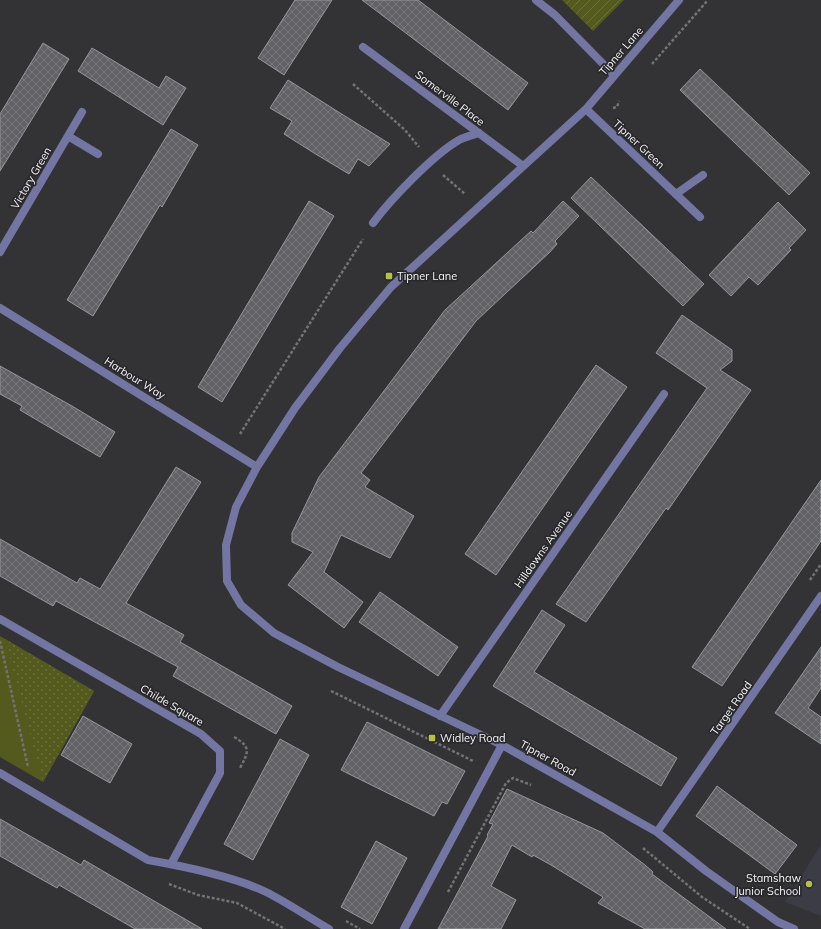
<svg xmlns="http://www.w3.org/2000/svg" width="821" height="929" font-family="Mulish,sans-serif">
<defs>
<pattern id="park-dots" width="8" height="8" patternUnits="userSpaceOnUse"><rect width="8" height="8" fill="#54591d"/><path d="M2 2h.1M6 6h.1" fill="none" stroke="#6d713f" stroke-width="1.8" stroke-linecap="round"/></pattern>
<pattern id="garden-furrows" width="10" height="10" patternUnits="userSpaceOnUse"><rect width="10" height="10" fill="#54591d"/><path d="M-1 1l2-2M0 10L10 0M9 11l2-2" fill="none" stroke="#6d713f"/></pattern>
<pattern id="building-cross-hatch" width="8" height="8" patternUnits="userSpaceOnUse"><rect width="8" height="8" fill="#626266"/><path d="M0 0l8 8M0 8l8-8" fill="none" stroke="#79797d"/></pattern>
</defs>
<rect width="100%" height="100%" fill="#333336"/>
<!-- built -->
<path fill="#3b3c45" d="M 821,845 L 821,916 L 785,902 Z"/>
<!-- grass -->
<path fill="#54591d" d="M 0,636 L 94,691 L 43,782 L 0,757 Z"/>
<!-- park -->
<path fill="url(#park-dots)" d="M 5,639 L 94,691 L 43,782 Z"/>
<!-- garden -->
<path fill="url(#garden-furrows)" d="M 562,0 L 624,0 L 593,31 Z"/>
<!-- building -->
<path fill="url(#building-cross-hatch)" stroke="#95969a" d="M 295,0 L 332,0 L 284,75 L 258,58 Z
M 362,0 L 418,0 L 528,83 L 508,110 Z
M 43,43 L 69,59 L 0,171 L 0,114 Z
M 92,48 L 159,88 L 166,76 L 186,88 L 163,125 L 78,71 Z
M 700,69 L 810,173 L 789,195 L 680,90 Z
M 288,80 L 340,113 L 390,144 L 369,166 L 358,159 L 349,174 L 314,153 L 284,134 L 292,121 L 270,108 Z
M 171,129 L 198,145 L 162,207 L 160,205 L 93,316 L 67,300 Z
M 591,177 L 704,284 L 683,306 L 571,198 Z
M 309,201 L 334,216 L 222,402 L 198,387 Z
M 563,201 L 579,216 L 555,241 L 557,244 L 550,252 L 476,321 L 361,473 L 370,480 L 365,487 L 414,516 L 390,558 L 341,535 L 324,572 L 363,602 L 344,628 L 288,585 L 313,552 L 292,542 L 292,533 L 319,477 L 445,310 L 531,231 L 533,233 Z
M 778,202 L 806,230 L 789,248 L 791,250 L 758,285 L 749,277 L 731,296 L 709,275 Z
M 682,315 L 732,350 L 732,361 L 720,370 L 751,390 L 668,510 L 666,508 L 586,622 L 556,604 L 707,388 L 656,353 Z
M 596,365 L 627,387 L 496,575 L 465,554 Z
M 0,366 L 72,406 L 115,432 L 100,457 L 20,410 L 22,406 L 0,394 Z
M 176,467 L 201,482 L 126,603 L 184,635 L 180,642 L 292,706 L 276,734 L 173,676 L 178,667 L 56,601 L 53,606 L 0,576 L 0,539 L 77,583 L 80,578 L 100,589 Z
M 821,480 L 821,541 L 722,686 L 692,667 Z
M 380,592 L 458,647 L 438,676 L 359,622 Z
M 542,610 L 565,625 L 534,672 L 677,758 L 661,786 L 493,686 Z
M 821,647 L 821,688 L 808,708 L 821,717 L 821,744 L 775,713 Z
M 83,716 L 132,744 L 110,783 L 61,755 Z
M 367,722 L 465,771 L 447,804 L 442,802 L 434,816 L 341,770 Z
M 280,739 L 309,755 L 253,860 L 224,844 Z
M 717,786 L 797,845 L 775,874 L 696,816 Z
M 507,789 L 603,833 L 645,865 L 653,872 L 652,874 L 680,895 L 726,929 L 645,929 L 598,903 L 603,897 L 551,865 L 533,855 L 532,857 L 512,845 L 491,886 L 516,900 L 501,929 L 438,929 L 488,836 L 487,835 L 493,824 L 489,823 Z
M 0,819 L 81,865 L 84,860 L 202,929 L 135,929 L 59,885 L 57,888 L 0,856 Z
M 376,841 L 407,858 L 372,924 L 341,907 Z"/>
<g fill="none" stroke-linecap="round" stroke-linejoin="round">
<!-- path -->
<path stroke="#737376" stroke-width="2.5" stroke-dasharray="3 2" stroke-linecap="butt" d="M 652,64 L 708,0
M 353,84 L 405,130 L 419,147
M 613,108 L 617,107 L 619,101
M 443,175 L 465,194
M 240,434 L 363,239
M 810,580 L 821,564
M 0,641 L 28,767
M 331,691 L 473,761
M 234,737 C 252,747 248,753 240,768
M 643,848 L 702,897 L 750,929
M 169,884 L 198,895 L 237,903 L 285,929
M 448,892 L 506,783 L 513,778 L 531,785
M 346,921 L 360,929"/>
<!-- service -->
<path stroke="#7376a2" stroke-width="8" d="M 373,223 C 391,199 433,155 459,140 C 465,137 473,135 479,133"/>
<!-- minor -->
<path stroke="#7376a2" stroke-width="8" d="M 536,0 L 555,15 L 614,75
M 679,0 L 586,109 L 391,287 L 340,348 L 295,408 L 257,467 L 236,507 L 226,545 L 227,581 L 241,605 L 274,633 L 338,667 L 502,745 L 657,832 L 706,871 L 778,922 L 794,929
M 363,47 L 523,166
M 586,109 L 700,217
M 68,136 L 98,154
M 676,194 L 703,175
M 0,252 L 82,112
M 0,308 L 257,467
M 0,619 L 201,734 L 220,751 L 220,773 L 171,864
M 440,716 L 664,394
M 0,773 L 148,860 C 182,866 235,877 266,892 C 288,903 308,917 329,929
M 657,832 L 821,596
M 404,929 L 502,745"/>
</g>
<!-- markers -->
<g fill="#b7c147" stroke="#29292c" stroke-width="1.5">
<rect x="385" y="272" width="8" height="8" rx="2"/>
<rect x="428" y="734" width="8" height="8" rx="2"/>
<circle cx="809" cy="884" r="4"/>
</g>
<g text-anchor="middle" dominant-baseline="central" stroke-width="3.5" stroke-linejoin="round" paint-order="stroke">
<!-- street labels -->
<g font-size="11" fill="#f5f5f7" stroke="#29292c">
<text transform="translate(621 51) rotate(-49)">Tipner Lane</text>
<text transform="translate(450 98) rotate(37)">Somerville Place</text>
<text transform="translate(639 144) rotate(43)">Tipner Green</text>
<text transform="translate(31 178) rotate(-60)">Victory Green</text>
<text transform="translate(135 378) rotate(32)">Harbour Way</text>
<text transform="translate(543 549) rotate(-55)">Hilldowns Avenue</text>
<text transform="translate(172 705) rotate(30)">Childe Square</text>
<text transform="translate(731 708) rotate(-55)">Target Road</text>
<text transform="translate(548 758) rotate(29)">Tipner Road</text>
</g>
<!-- poi labels -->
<g font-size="11" fill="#f5f5f7" stroke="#29292c" text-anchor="start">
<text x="397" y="276">Tipner Lane</text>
<text x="440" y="738">Widley Road</text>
<text x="801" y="878" text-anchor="end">Stamshaw<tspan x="801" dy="13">Junior School</tspan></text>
</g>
</g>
</svg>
